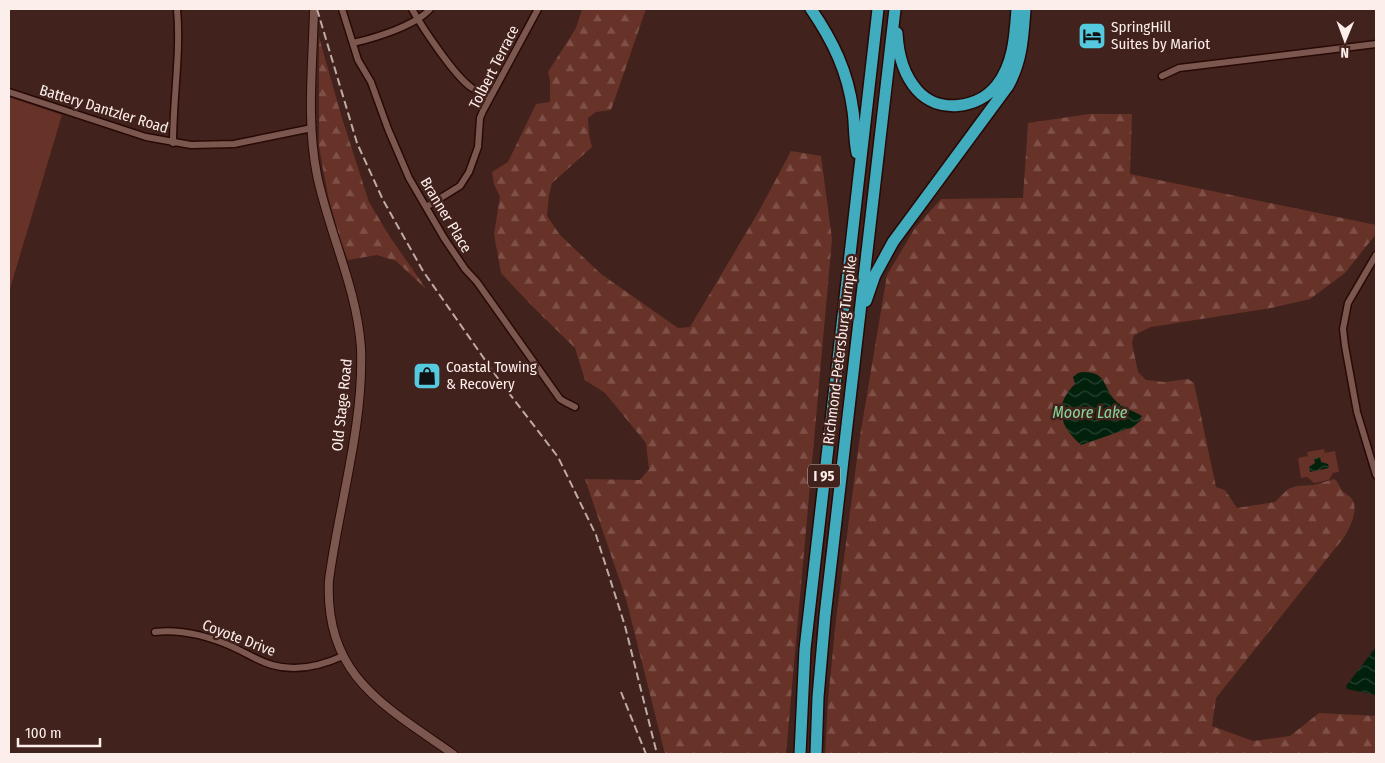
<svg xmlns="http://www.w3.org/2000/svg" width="1385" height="763" font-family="'Fira Sans Condensed',sans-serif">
<defs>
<pattern id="forest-firs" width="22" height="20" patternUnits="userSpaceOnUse" patternTransform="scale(1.25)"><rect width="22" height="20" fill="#673228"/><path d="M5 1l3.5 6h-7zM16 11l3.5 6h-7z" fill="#7e5047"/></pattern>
<pattern id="water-waves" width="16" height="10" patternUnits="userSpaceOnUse" patternTransform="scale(1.25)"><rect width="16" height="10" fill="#02210c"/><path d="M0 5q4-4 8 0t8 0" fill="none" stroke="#284230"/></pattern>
</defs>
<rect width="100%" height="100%" fill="#42221c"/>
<!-- forest -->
<path fill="url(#forest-firs)" d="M 582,9 L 646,9 L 611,110 L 596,112 L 588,118 L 589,135 L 592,147 L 552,183 L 549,195 L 547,216 L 560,235 L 601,274 L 678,328 L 690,327 L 759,211 L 791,151 L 821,156 L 832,239 L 786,754 L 665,754 L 626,599 L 585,479 L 640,480 L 649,469 L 646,443 L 605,393 L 585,380 L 575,348 L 532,306 L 501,273 L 494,234 L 500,197 L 494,184 L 492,172 L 508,162 L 536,104 L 550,102 L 550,80 L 548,72 L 576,28 Z
M 319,37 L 342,118 L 369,202 L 390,237 L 427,290 L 396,261 L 377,255 L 348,260 L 340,239 L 328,196 L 319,146 Z
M 1089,114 L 1132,114 L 1130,174 L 1376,225 L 1376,234 L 1345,273 L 1310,299 L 1271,308 L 1151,327 L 1134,335 L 1132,343 L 1138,372 L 1146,380 L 1165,382 L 1188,379 L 1194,383 L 1216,487 L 1225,490 L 1237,508 L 1275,502 L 1288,489 L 1297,486 L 1314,485 L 1334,479 C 1339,482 1338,484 1341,489 C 1343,493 1349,495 1352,499 C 1359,509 1350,527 1345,536 L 1216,698 L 1212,726 L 1253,741 L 1290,736 L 1319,713 L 1376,716 L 1376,754 L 825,754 L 828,700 L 836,619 L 860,436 L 887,275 L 915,228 L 941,199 L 1023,198 L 1028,123 Z"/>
<!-- park -->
<path fill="#673228" d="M 9,97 L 62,115 L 9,292 Z
M 1324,449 L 1325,453 L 1335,451 L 1339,472 L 1333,473 L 1329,480 L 1314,483 L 1307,477 L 1301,478 L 1298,458 L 1308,456 L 1307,452 Z"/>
<!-- water -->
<path fill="url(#water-waves)" d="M 1083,372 C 1109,372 1102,389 1117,402 C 1125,409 1134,411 1142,416 L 1140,421 L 1133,427 L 1081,445 C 1059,425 1053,406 1075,384 L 1073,377 L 1078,373 Z
M 1320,457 L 1321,462 L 1328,464 L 1329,468 L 1310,472 L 1309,467 L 1315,463 L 1314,459 Z
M 1376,647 L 1376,695 L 1347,689 L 1346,686 Z"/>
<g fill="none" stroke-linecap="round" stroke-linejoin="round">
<defs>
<path id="minor" d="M 342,9 L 358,60 L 371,82 L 388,129 L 409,178 L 444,238 L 465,269 L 477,282 L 560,399 L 565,402 L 575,407
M 412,9 C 422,27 455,77 472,88 C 477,91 484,94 489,97
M 353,43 C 375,38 415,26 430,9
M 1162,76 L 1179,68 L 1376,44
M 9,92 L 146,137 L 191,145 L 234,144 L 312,128
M 173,143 C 173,98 181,53 177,9
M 426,207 L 460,186 L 469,172 L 478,147 L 480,118 L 483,111 L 538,9
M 1376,255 L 1348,303 L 1343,329 L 1345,346 L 1357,412 L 1376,475
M 155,632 C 183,629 208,636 233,647 C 246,653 258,661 272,665 C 296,672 321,666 343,656"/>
<path id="tertiary" d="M 314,9 C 313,63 306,121 317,175 C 329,233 357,288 361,348 C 364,424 339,505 329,580 C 324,676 385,706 453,754"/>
<path id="motorway" d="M 811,9 C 833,41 848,72 853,111 C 855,125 854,139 857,153
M 897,33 C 898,53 903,74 917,90 C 938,114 978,109 997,85 C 1014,63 1015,35 1017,9
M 866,301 L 875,275 L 893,242 L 1008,86 C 1022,61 1023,37 1025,9
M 800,754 L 805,649 L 878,9
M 816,754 L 818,697 L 825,616 L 895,9"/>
</defs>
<!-- minor casing -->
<use href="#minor" stroke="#270905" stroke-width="9"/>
<!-- tertiary casing -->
<use href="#tertiary" stroke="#270905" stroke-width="10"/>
<!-- motorway casing -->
<use href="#motorway" stroke="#270905" stroke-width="14"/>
<!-- minor -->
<use href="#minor" stroke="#7c574f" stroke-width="6"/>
<!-- tertiary -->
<use href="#tertiary" stroke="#7c574f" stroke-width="8"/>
<!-- motorway -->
<use href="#motorway" stroke="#42acbf" stroke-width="11"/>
<!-- rail -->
<path stroke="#bfaba7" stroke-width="2" stroke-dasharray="8 4" stroke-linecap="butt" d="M 317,9 L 357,143 L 383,200 L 423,271 L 499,380 L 558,457 L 596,535 L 625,626 L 657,754
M 621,692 L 646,754"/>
</g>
<!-- icons -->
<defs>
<symbol id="hotel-square" viewBox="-11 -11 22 22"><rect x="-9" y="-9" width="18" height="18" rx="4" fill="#55cadf" stroke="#42221c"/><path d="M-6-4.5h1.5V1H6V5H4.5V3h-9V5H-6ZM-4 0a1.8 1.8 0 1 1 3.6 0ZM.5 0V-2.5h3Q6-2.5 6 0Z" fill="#111"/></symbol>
<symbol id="shop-square" viewBox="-11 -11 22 22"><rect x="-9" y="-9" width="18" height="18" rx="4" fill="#55cadf" stroke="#42221c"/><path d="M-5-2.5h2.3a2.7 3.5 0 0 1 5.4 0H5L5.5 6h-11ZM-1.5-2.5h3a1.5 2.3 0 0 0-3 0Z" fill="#111"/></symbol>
</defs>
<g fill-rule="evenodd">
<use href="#hotel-square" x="1076" y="20" width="32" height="32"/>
<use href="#shop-square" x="411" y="360" width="32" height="32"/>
</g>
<g text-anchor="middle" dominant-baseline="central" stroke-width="5" stroke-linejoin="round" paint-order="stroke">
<!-- shield labels -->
<rect fill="#42221c" stroke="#c4b1ad" stroke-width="1" x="808" y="464.5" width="32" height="23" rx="4"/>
<g font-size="14" font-weight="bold" fill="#fceeeb">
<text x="824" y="476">I 95</text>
</g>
<!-- poi labels -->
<g font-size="15" fill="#fceeeb" stroke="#42221c" text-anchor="start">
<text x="1111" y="27">SpringHill<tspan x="1111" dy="17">Suites by Mariot</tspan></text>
<text x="446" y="367">Coastal Towing<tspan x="446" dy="17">&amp; Recovery</tspan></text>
</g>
<!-- street labels -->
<g font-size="15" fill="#fceeeb" stroke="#42221c">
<text transform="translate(494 67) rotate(-63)">Tolbert Terrace</text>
<text transform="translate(104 109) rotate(17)">Battery Dantzler Road</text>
<text transform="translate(446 215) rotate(59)">Branner Place</text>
<text transform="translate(840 350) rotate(-83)">Richmond-Petersburg Turnpike</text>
<text transform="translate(342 405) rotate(-84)">Old Stage Road</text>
<text transform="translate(239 638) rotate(21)">Coyote Drive</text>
</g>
<!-- water labels -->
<g font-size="16" font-style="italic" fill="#84d799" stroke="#42221c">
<text x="1090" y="412">Moore Lake</text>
</g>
</g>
<!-- border -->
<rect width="1385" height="763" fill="none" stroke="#fceeeb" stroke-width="20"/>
<!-- north arrow -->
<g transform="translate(1345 40) rotate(181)" stroke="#42221c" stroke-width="4" paint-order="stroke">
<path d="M0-4L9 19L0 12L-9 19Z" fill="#fceeeb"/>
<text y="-8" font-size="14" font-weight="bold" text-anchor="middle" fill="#fceeeb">N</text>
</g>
<!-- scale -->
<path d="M18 738v8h82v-8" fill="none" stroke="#fceeeb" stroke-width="2.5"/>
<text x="25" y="738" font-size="15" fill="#fceeeb" stroke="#42221c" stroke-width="4" paint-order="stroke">100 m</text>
</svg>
